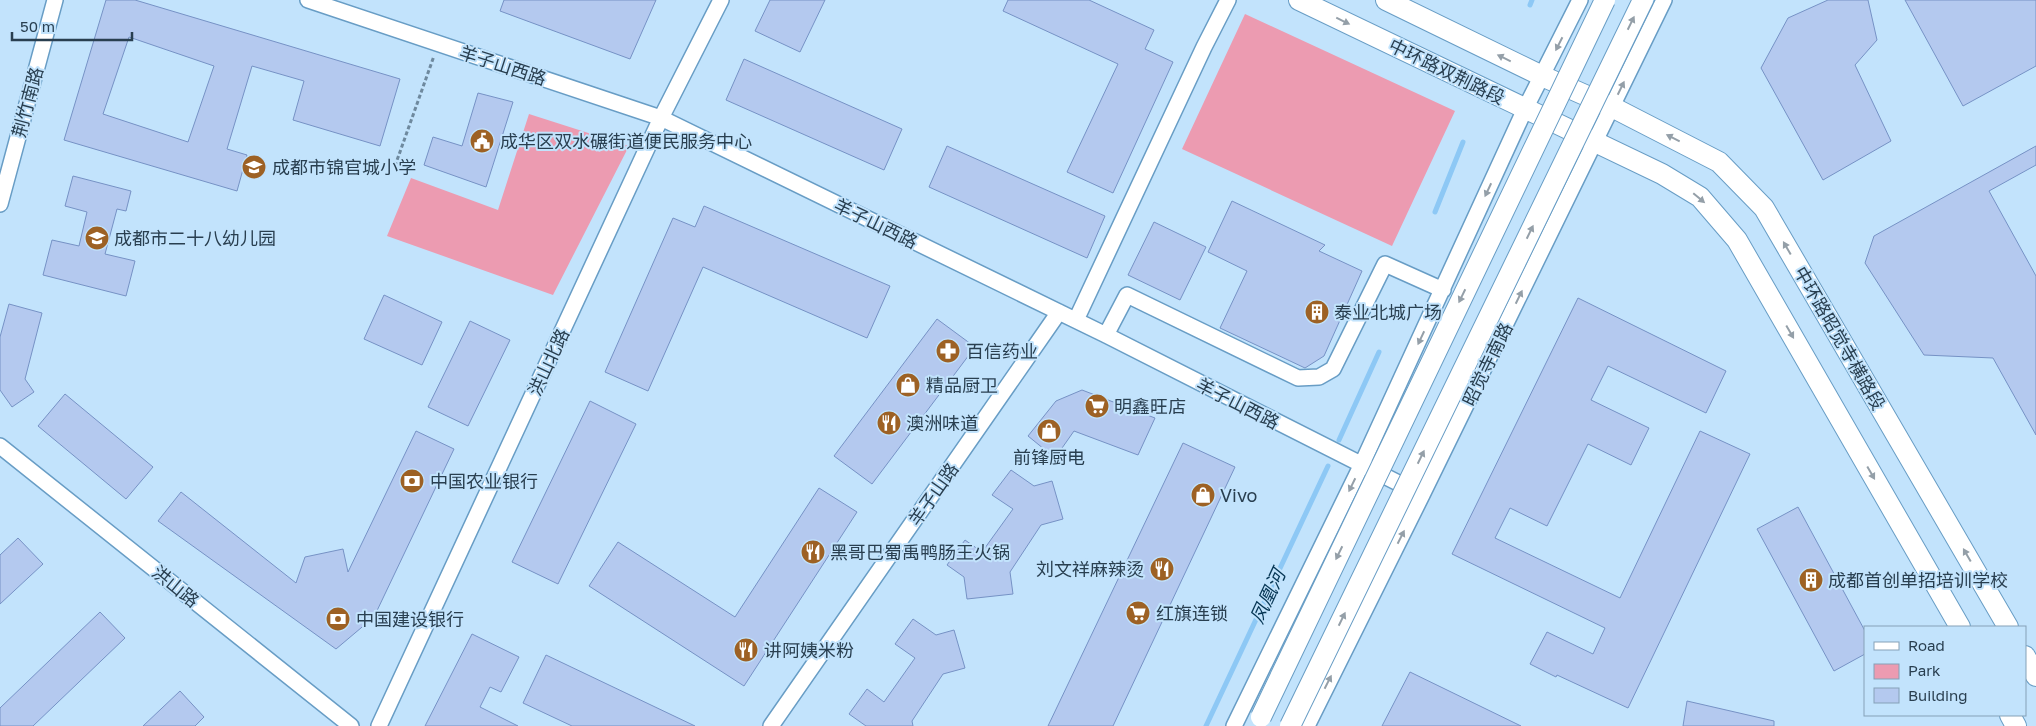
<svg xmlns="http://www.w3.org/2000/svg" width="2036" height="726" font-family="'Golos Text','Noto Sans SC',sans-serif">
<rect width="100%" height="100%" fill="#c2e3fc"/>
<!-- green -->
<path fill="#ec9bb1" d="M 1245,14 L 1455,111 L 1392,246 L 1182,149 Z
M 529,114 L 629,146 L 553,295 L 387,236 L 411,178 L 498,210 Z"/>
<g fill="none" stroke-linecap="round" stroke-linejoin="round">
<!-- stream -->
<path stroke="#8dc8f5" stroke-width="5" d="M 1530,5 L 1532,0
M 1435,212 L 1463,142
M 1339,440 L 1379,352
M 1206,726 L 1328,466"/>
</g>
<!-- building -->
<path fill="#b4c9ef" stroke="#7692c5" fill-rule="evenodd" d="M 106,0 L 135,0 L 400,79 L 380,146 L 293,120 L 304,81 L 252,66 L 227,149 L 247,155 L 237,191 L 64,140 ZM 129,37 L 214,66 L 188,142 L 103,114 Z
M 504,0 L 656,0 L 630,59 L 500,11 Z
M 770,0 L 825,0 L 800,52 L 755,31 Z
M 1008,0 L 1089,0 L 1154,30 L 1145,49 L 1173,62 L 1113,193 L 1067,172 L 1118,64 L 1003,11 Z
M 1828,0 L 1868,0 L 1877,40 L 1855,65 L 1891,141 L 1823,180 L 1761,68 L 1788,18 Z
M 1905,0 L 2036,0 L 2036,66 L 1963,106 Z
M 744,59 L 902,129 L 884,170 L 726,100 Z
M 478,93 L 513,102 L 486,187 L 424,165 L 433,137 L 462,146 Z
M 947,146 L 1105,216 L 1087,258 L 929,187 Z
M 2036,146 L 2036,165 L 1989,191 L 2036,276 L 2036,435 L 1993,358 L 1924,355 L 1865,263 L 1874,236 Z
M 73,176 L 131,191 L 126,211 L 117,209 L 105,254 L 135,261 L 126,296 L 43,275 L 52,240 L 79,246 L 87,212 L 65,206 Z
M 1232,201 L 1325,245 L 1319,251 L 1362,271 L 1324,356 L 1305,368 L 1220,328 L 1247,271 L 1208,252 Z
M 704,206 L 890,286 L 867,338 L 703,267 L 648,391 L 605,372 L 673,218 L 695,227 Z
M 1154,222 L 1206,247 L 1180,300 L 1128,275 Z
M 384,295 L 442,322 L 422,365 L 364,339 Z
M 1578,298 L 1726,371 L 1706,413 L 1608,366 L 1591,400 L 1649,428 L 1631,465 L 1588,444 L 1547,526 L 1510,508 L 1495,538 L 1620,598 L 1700,431 L 1750,454 L 1628,708 L 1557,675 L 1556,677 L 1530,664 L 1547,632 L 1593,654 L 1605,628 L 1452,554 Z
M 9,304 L 42,313 L 25,379 L 34,392 L 12,407 L 0,390 L 0,337 Z
M 937,319 L 975,347 L 872,484 L 834,456 Z
M 470,321 L 510,340 L 468,426 L 428,407 Z
M 1082,390 L 1155,418 L 1138,455 L 1074,431 L 1055,458 L 1028,436 L 1056,401 Z
M 65,394 L 153,467 L 126,499 L 38,426 Z
M 590,401 L 636,424 L 558,584 L 512,562 Z
M 416,431 L 454,449 L 374,617 L 336,649 L 158,521 L 181,492 L 296,583 L 305,557 L 343,549 L 348,572 Z
M 1183,443 L 1235,467 L 1113,726 L 1048,726 Z
M 1011,470 L 1034,486 L 1052,481 L 1063,519 L 1041,525 L 1010,572 L 1013,594 L 967,599 L 964,577 L 947,565 L 965,540 L 982,552 L 1013,509 L 992,495 Z
M 819,488 L 857,512 L 744,686 L 589,586 L 618,542 L 735,617 Z
M 1798,507 L 1865,631 L 1865,654 L 1834,671 L 1757,529 Z
M 18,538 L 43,564 L 0,604 L 0,555 Z
M 100,612 L 125,638 L 33,726 L 0,726 L 0,708 Z
M 913,619 L 936,635 L 954,630 L 965,668 L 943,674 L 912,721 L 913,726 L 866,726 L 849,714 L 867,689 L 884,702 L 915,658 L 895,644 Z
M 472,634 L 519,657 L 501,692 L 490,687 L 480,707 L 518,726 L 425,726 Z
M 546,655 L 695,726 L 572,726 L 523,703 Z
M 1410,672 L 1521,726 L 1382,726 Z
M 180,691 L 204,717 L 195,726 L 143,726 Z
M 1687,701 L 1774,721 L 1774,726 L 1683,726 Z"/>
<g fill="none" stroke-linecap="round" stroke-linejoin="round">
<defs>
<path id="minor" d="M 308,0 L 661,118 L 1106,335 L 1422,495
M 0,204 L 55,0
M 1076,320 L 1204,47 L 1228,0
M 1106,335 L 1127,295 L 1298,378 L 1319,377 L 1333,369 L 1385,264 L 1443,290
M 0,446 L 351,726
M 379,726 L 661,118 L 721,0
M 771,726 L 1059,312
M 1234,726 L 1361,466 L 1525,109 L 1580,0
M 1307,726 L 1422,495 L 1664,0"/>
<path id="major" d="M 1299,0 L 1662,174 L 1700,197 L 1737,240 L 1960,627
M 1386,0 L 1542,76 L 1612,107 L 1719,162 L 1764,208 L 2008,627
M 2025,656 L 2036,676
M 2010,715 L 2016,726"/>
</defs>
<!-- minor casing -->
<use href="#minor" stroke="#689dc5" stroke-width="18"/>
<!-- major casing -->
<use href="#major" stroke="#689dc5" stroke-width="22"/>
<!-- path -->
<path stroke="#6e899e" stroke-width="3" stroke-dasharray="4 2.5" stroke-linecap="butt" d="M 395,166 L 434,56"/>
<!-- minor -->
<use href="#minor" stroke="#fff" stroke-width="15"/>
<!-- major -->
<use href="#major" stroke="#fff" stroke-width="20"/>
<defs>
<path id="major-bridge" d="M 1261,717 L 1605,0
M 1290,726 L 1643,0"/>
</defs>
<!-- major-bridge casing -->
<use href="#major-bridge" stroke="#689dc5" stroke-width="22" stroke-linecap="butt"/>
<!-- major-bridge -->
<use href="#major-bridge" stroke="#fff" stroke-width="20"/>
</g>
<!-- one-way arrows -->
<defs><path id="oneway-solid" d="M-6-.8H1V-3.2L6.5 0L1 3.2V.8H-6Z" transform="scale(1.25)"/></defs>
<g fill="#949fa8">
<use href="#oneway-solid" transform="translate(1343 21) rotate(26)"/>
<use href="#oneway-solid" transform="translate(1631 23) rotate(-64)"/>
<use href="#oneway-solid" transform="translate(1559 44) rotate(117)"/>
<use href="#oneway-solid" transform="translate(1504 58) rotate(-154)"/>
<use href="#oneway-solid" transform="translate(1621 88) rotate(-64)"/>
<use href="#oneway-solid" transform="translate(1673 138) rotate(-153)"/>
<use href="#oneway-solid" transform="translate(1488 190) rotate(115)"/>
<use href="#oneway-solid" transform="translate(1699 198) rotate(40)"/>
<use href="#oneway-solid" transform="translate(1530 232) rotate(-64)"/>
<use href="#oneway-solid" transform="translate(1787 248) rotate(-120)"/>
<use href="#oneway-solid" transform="translate(1462 296) rotate(116)"/>
<use href="#oneway-solid" transform="translate(1519 297) rotate(-64)"/>
<use href="#oneway-solid" transform="translate(1790 332) rotate(60)"/>
<use href="#oneway-solid" transform="translate(1421 338) rotate(115)"/>
<use href="#oneway-solid" transform="translate(1421 457) rotate(-64)"/>
<use href="#oneway-solid" transform="translate(1871 473) rotate(60)"/>
<use href="#oneway-solid" transform="translate(1352 485) rotate(116)"/>
<use href="#oneway-solid" transform="translate(1401 537) rotate(-63)"/>
<use href="#oneway-solid" transform="translate(1339 553) rotate(116)"/>
<use href="#oneway-solid" transform="translate(1967 555) rotate(-120)"/>
<use href="#oneway-solid" transform="translate(1342 619) rotate(-64)"/>
<use href="#oneway-solid" transform="translate(1328 682) rotate(-63)"/>
</g>
<!-- icons -->
<defs>
<symbol id="civic-disc" viewBox="-11 -11 22 22"><circle r="9.5" fill="#9d6124" stroke="#c2e3fc"/><path d="M-.6-6.5H3V-4.5H.6V-3L4-1V1h2V6H-6V1h2V-1L-.6-3ZM-1.2 2.5V6h2.4V2.5Z" fill="#fff"/></symbol>
<symbol id="school-disc" viewBox="-11 -11 22 22"><circle r="9.5" fill="#9d6124" stroke="#c2e3fc"/><path d="M0-5L7-2L0 1L-7-2ZM-4 1L0 2.5L4 1V4Q0 6-4 4Z" fill="#fff"/></symbol>
<symbol id="building-disc" viewBox="-11 -11 22 22"><circle r="9.5" fill="#9d6124" stroke="#c2e3fc"/><path d="M-4-6H4V6H1V3H-1V6H-4ZM-2.5-4.3h1.7v1.8h-1.7ZM.8-4.3h1.7v1.8H.8ZM-2.5-1h1.7V.8h-1.7ZM.8-1h1.7V.8H.8Z" fill="#fff"/></symbol>
<symbol id="pharmacy-disc" viewBox="-11 -11 22 22"><circle r="9.5" fill="#9d6124" stroke="#c2e3fc"/><path d="M-2-6h4v4h4v4h-4v4h-4v-4h-4v-4h4Z" fill="#fff"/></symbol>
<symbol id="shop-disc" viewBox="-11 -11 22 22"><circle r="9.5" fill="#9d6124" stroke="#c2e3fc"/><path d="M-5-2.5h2.3a2.7 3.5 0 0 1 5.4 0H5L5.5 6h-11ZM-1.5-2.5h3a1.5 2.3 0 0 0-3 0Z" fill="#fff"/></symbol>
<symbol id="supermarket-disc" viewBox="-11 -11 22 22"><circle r="9.5" fill="#9d6124" stroke="#c2e3fc"/><path d="M-6-5.5h2.5l.6 2H6L4.5 2H-2.5L-4.4-4H-6ZM-1.5 3.2a1.3 1.3 0 1 0 .1 0ZM3 3.2a1.3 1.3 0 1 0 .1 0Z" fill="#fff"/></symbol>
<symbol id="restaurant-disc" viewBox="-11 -11 22 22"><circle r="9.5" fill="#9d6124" stroke="#c2e3fc"/><path d="M-5-6h1v4h1v-4h1v4h1v-4h1v5L-1.5 .5V6h-2V.5L-5-1ZM5-6V6H3V1.5H1.5Q1.5-4 5-6Z" fill="#fff"/></symbol>
<symbol id="bank-disc" viewBox="-11 -11 22 22"><circle r="9.5" fill="#9d6124" stroke="#c2e3fc"/><path d="M-6-4H6V4H-6ZM0-2.3a2.3 2.3 0 1 0 0 4.6a2.3 2.3 0 1 0 0-4.6Z" fill="#fff"/></symbol>
</defs>
<g fill-rule="evenodd">
<use href="#civic-disc" x="468" y="127" width="28" height="28"/>
<use href="#school-disc" x="240" y="153" width="28" height="28"/>
<use href="#school-disc" x="83" y="224" width="28" height="28"/>
<use href="#building-disc" x="1303" y="298" width="28" height="28"/>
<use href="#pharmacy-disc" x="934" y="337" width="28" height="28"/>
<use href="#shop-disc" x="894" y="371" width="28" height="28"/>
<use href="#supermarket-disc" x="1083" y="392" width="28" height="28"/>
<use href="#restaurant-disc" x="875" y="409" width="28" height="28"/>
<use href="#shop-disc" x="1035" y="417" width="28" height="28"/>
<use href="#bank-disc" x="398" y="467" width="28" height="28"/>
<use href="#shop-disc" x="1189" y="481" width="28" height="28"/>
<use href="#restaurant-disc" x="799" y="538" width="28" height="28"/>
<use href="#restaurant-disc" x="1148" y="555" width="28" height="28"/>
<use href="#building-disc" x="1797" y="566" width="28" height="28"/>
<use href="#supermarket-disc" x="1124" y="599" width="28" height="28"/>
<use href="#bank-disc" x="324" y="605" width="28" height="28"/>
<use href="#restaurant-disc" x="732" y="636" width="28" height="28"/>
</g>
<g text-anchor="middle" dominant-baseline="central" stroke-width="4" stroke-linejoin="round" paint-order="stroke">
<!-- street labels -->
<g font-size="18" fill="#293f50" stroke="#c2e3fc">
<text transform="translate(503 65) rotate(18)">羊子山西路</text>
<text transform="translate(1447 71) rotate(26)">中环路双荆路段</text>
<text transform="translate(27 102) rotate(-75)">荆竹南路</text>
<text transform="translate(876 223) rotate(26)">羊子山西路</text>
<text transform="translate(1840 338) rotate(60)">中环路昭觉寺横路段</text>
<text transform="translate(548 362) rotate(-65)">洪山北路</text>
<text transform="translate(1487 364) rotate(-64)">昭觉寺南路</text>
<text transform="translate(1238 403) rotate(27)">羊子山西路</text>
<text transform="translate(933 494) rotate(-55)">羊子山路</text>
<text transform="translate(176 586) rotate(39)">洪山路</text>
</g>
<!-- poi labels -->
<g font-size="18" fill="#293f50" stroke="#c2e3fc" text-anchor="start">
<text x="500" y="141">成华区双水碾街道便民服务中心</text>
<text x="272" y="167">成都市锦官城小学</text>
<text x="114" y="238">成都市二十八幼儿园</text>
<text x="1334" y="312">泰业北城广场</text>
<text x="966" y="351">百信药业</text>
<text x="926" y="385">精品厨卫</text>
<text x="1114" y="406">明鑫旺店</text>
<text x="906" y="423">澳洲味道</text>
<text x="1049" y="457" text-anchor="middle">前锋厨电</text>
<text x="430" y="481">中国农业银行</text>
<text x="1220" y="495">Vivo</text>
<text x="830" y="552">黑哥巴蜀禹鸭肠王火锅</text>
<text x="1144" y="569" text-anchor="end">刘文祥麻辣烫</text>
<text x="1828" y="580">成都首创单招培训学校</text>
<text x="1156" y="613">红旗连锁</text>
<text x="356" y="619">中国建设银行</text>
<text x="764" y="650">讲阿姨米粉</text>
</g>
<!-- water labels -->
<g font-size="19" font-style="italic" fill="#063654" stroke="#c2e3fc">
<text transform="translate(1267 596) rotate(-65)">凤凰河</text>
</g>
</g>
<!-- legend -->
<rect x="1864" y="626" width="162" height="90" fill="#c2e3fc" stroke="#85a1b7"/>
<rect x="1874" y="642" width="25" height="8" fill="#ffffff" stroke="#85a1b7"/>
<text x="1908" y="651" font-size="15" fill="#293f50">Road</text>
<rect x="1874" y="664" width="25" height="15" fill="#ec9bb1" stroke="#85a1b7"/>
<text x="1908" y="676" font-size="15" fill="#293f50">Park</text>
<rect x="1874" y="688" width="25" height="15" fill="#b4c9ef" stroke="#85a1b7"/>
<text x="1908" y="701" font-size="15" fill="#293f50">Building</text>
<!-- scale -->
<path d="M12 32v8h120v-8" fill="none" stroke="#293f50" stroke-width="2.5"/>
<text x="20" y="32" font-size="15" fill="#293f50" stroke="#c2e3fc" stroke-width="4" paint-order="stroke">50 m</text>
</svg>
